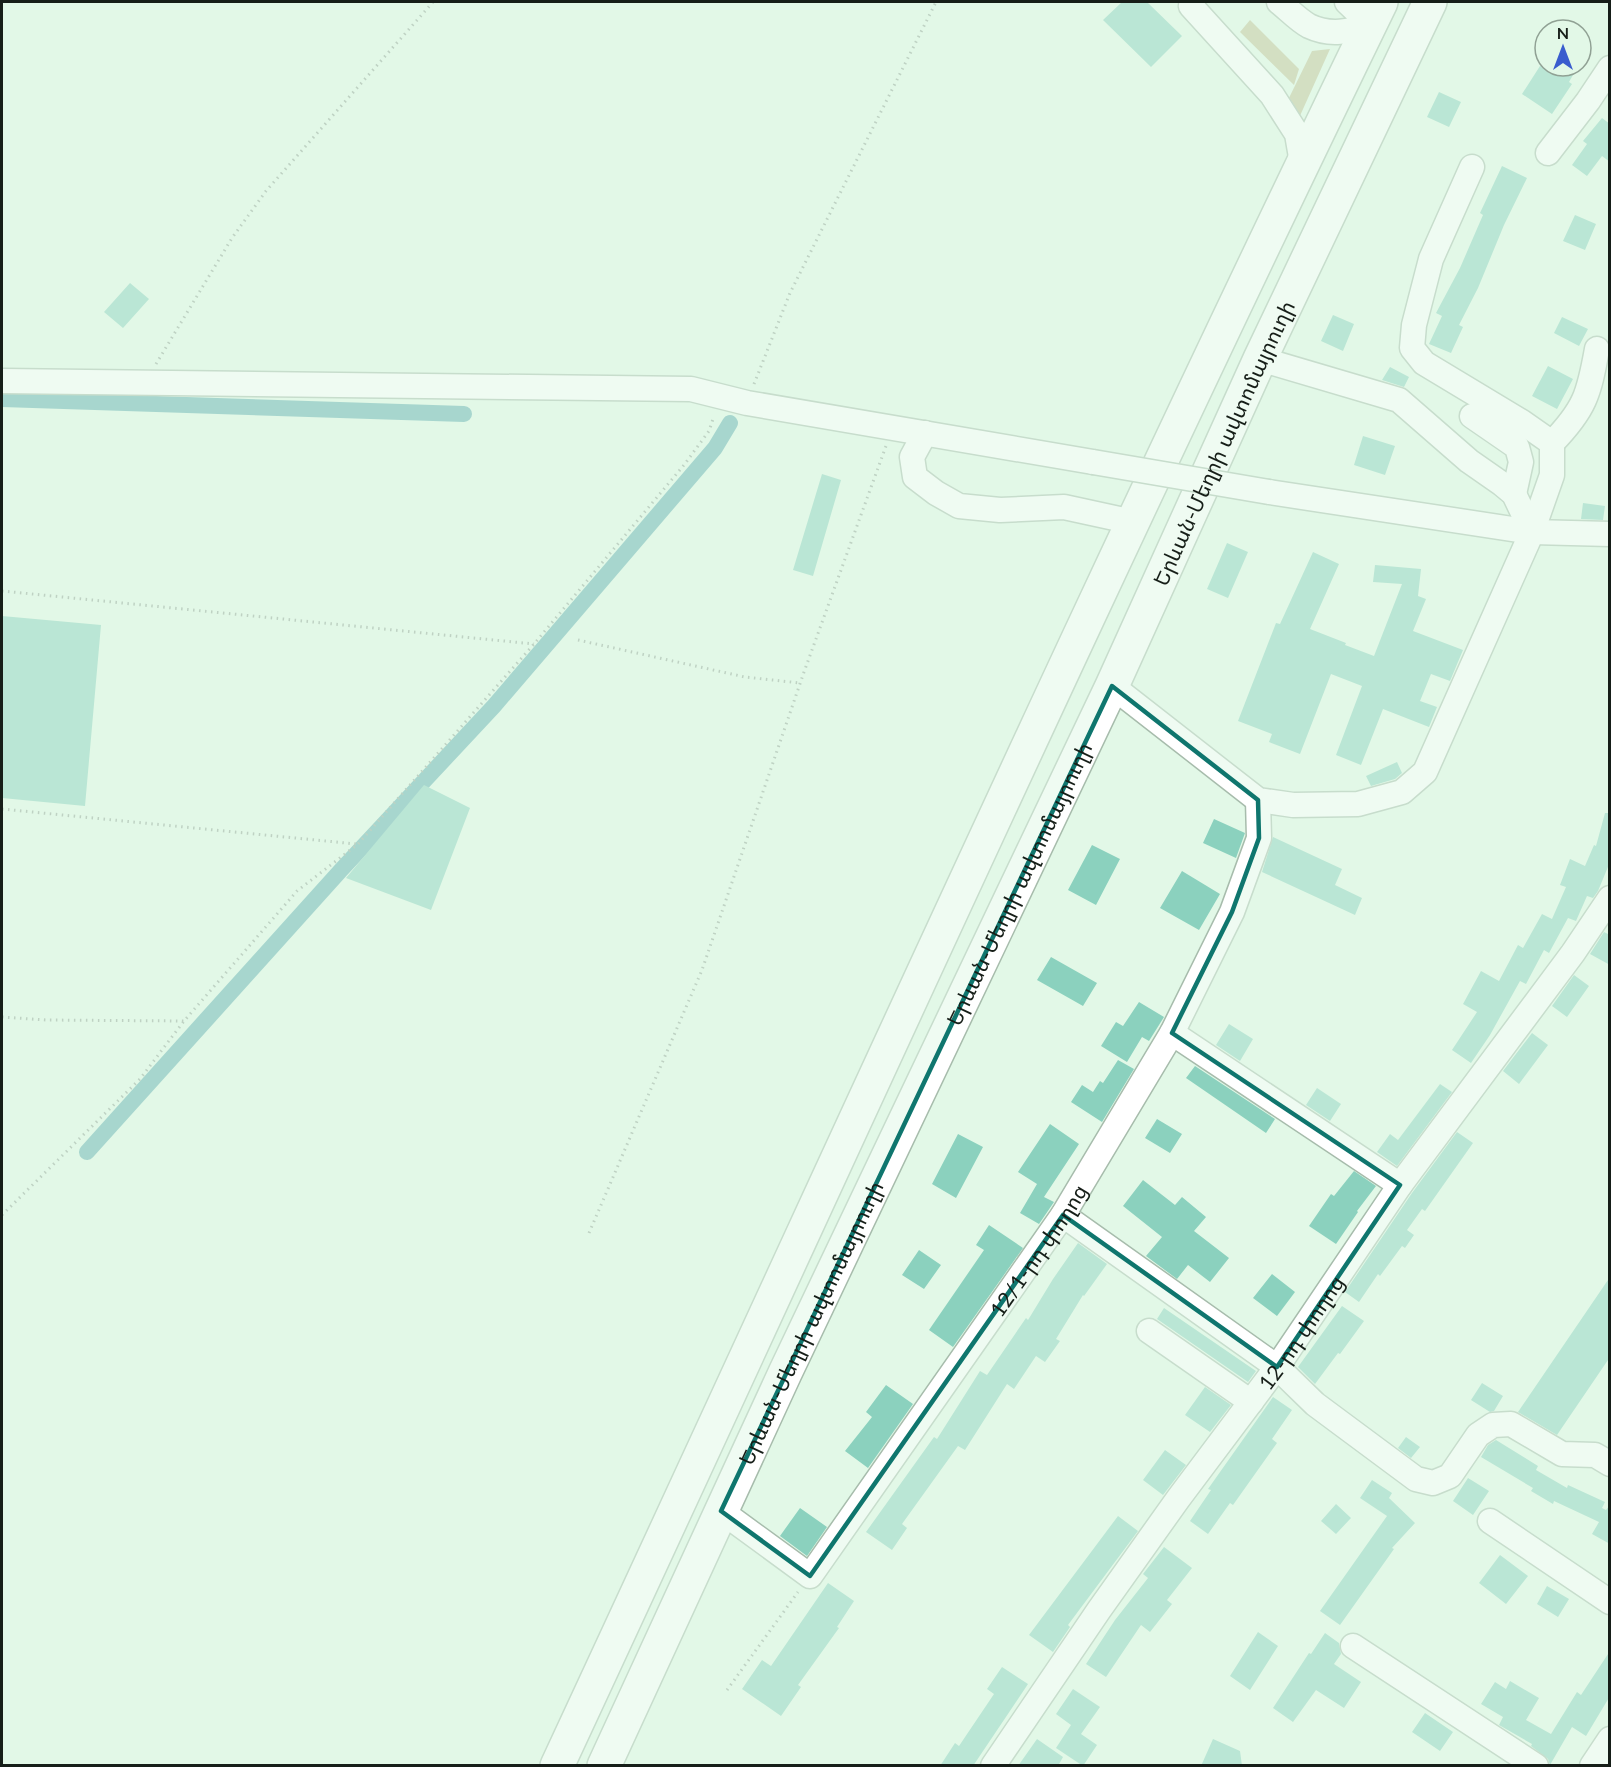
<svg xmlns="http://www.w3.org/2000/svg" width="1611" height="1767" font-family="Lato,'Noto Sans Armenian',sans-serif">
<rect width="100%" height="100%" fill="#e2f8e7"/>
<!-- green -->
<path fill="#c2c196" d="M 1250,20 L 1299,69 L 1294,85 L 1240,32 Z
M 1330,49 L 1299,118 L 1287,102 L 1312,51 Z"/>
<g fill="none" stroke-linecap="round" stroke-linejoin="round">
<!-- canal -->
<path stroke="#61aeb0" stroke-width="16" d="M 2,399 L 464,414
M 87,1152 L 341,870 L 494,706 L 715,448 L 730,423"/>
</g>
<!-- building -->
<path fill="#8bd1be" d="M 1122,2 L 1147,2 L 1182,36 L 1151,67 L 1103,20 Z
M 1540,66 L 1578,66 L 1569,82 L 1572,84 L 1552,114 L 1522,94 Z
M 1439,92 L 1461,102 L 1449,127 L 1427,117 Z
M 1602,118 L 1610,124 L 1610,162 L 1602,156 L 1587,176 L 1572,165 L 1587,144 L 1583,141 Z
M 1502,166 L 1527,178 L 1504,225 L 1478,288 L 1459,325 L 1463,327 L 1451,353 L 1429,344 L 1442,316 L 1436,313 L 1460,268 L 1483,215 L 1480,213 Z
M 1575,215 L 1596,224 L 1585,250 L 1563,241 Z
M 130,283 L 149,299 L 123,328 L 104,312 Z
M 1333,315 L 1354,324 L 1343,351 L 1321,341 Z
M 1562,317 L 1588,329 L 1579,346 L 1554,333 Z
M 1548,366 L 1573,379 L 1557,409 L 1532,396 Z
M 1390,367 L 1409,377 L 1404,387 L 1382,380 Z
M 1363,436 L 1395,446 L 1385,475 L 1354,465 Z
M 822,474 L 841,480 L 813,576 L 793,570 Z
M 1583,503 L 1605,506 L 1603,520 L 1581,519 Z
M 1227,543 L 1248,552 L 1228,598 L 1207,589 Z
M 1313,552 L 1339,564 L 1310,629 L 1346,643 L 1345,645 L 1374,656 L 1402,584 L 1373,582 L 1375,565 L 1421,569 L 1418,596 L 1426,599 L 1413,631 L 1463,650 L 1450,681 L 1431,674 L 1420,701 L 1437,707 L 1429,727 L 1383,709 L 1361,765 L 1336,755 L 1362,686 L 1331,674 L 1300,754 L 1269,742 L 1272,734 L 1238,721 L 1276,623 L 1280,624 Z
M 2,616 L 101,625 L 85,806 L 2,798 Z
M 1397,762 L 1402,773 L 1395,779 L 1371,786 L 1366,776 Z
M 424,785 L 470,808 L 431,910 L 346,878 Z
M 1605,813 L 1610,813 L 1610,862 L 1598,891 L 1593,898 L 1587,896 L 1576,921 L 1568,918 L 1549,953 L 1544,950 L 1526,984 L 1520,981 L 1490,1035 L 1471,1063 L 1452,1050 L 1477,1012 L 1463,1004 L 1481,971 L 1499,981 L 1518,945 L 1523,948 L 1542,914 L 1552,919 L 1566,887 L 1560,885 L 1570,859 L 1585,866 L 1594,845 L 1596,846 Z
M 1214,819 L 1245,833 L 1236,858 L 1203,843 Z
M 1273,837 L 1342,869 L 1335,885 L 1362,898 L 1355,915 L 1262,872 Z
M 1092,845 L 1120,859 L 1096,905 L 1068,890 Z
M 1182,871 L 1220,894 L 1199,930 L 1160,908 Z
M 1604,932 L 1610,935 L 1610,965 L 1590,954 Z
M 1051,957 L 1097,983 L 1083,1006 L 1037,980 Z
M 1574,975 L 1589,986 L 1567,1017 L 1552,1006 Z
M 1139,1002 L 1164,1017 L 1149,1041 L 1142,1037 L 1127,1062 L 1101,1046 L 1116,1022 L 1123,1026 Z
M 1229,1024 L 1253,1039 L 1240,1061 L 1216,1045 Z
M 1532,1033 L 1548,1045 L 1519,1084 L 1503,1071 Z
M 1118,1060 L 1134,1069 L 1102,1122 L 1071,1102 L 1082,1085 L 1093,1092 L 1100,1081 L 1103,1083 Z
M 1195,1066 L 1275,1119 L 1266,1133 L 1186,1078 Z
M 1440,1084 L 1452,1092 L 1397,1166 L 1377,1152 L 1390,1134 L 1398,1140 Z
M 1317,1088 L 1341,1104 L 1330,1121 L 1306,1105 Z
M 1157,1119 L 1182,1134 L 1170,1153 L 1145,1138 Z
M 1050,1124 L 1079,1144 L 1044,1197 L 1054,1202 L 1039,1224 L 1020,1213 L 1037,1184 L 1018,1172 Z
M 1457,1132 L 1473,1143 L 1425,1211 L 1422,1209 L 1407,1230 L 1414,1235 L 1405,1248 L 1402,1246 L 1380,1276 L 1378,1274 L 1359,1302 L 1345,1292 L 1412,1193 Z
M 958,1134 L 983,1147 L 956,1198 L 932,1184 Z
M 1354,1171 L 1376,1186 L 1357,1211 L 1358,1212 L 1336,1244 L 1309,1226 L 1331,1194 L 1334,1196 Z
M 1143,1180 L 1175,1205 L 1182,1197 L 1206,1217 L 1194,1231 L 1229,1258 L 1210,1282 L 1188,1265 L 1177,1279 L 1146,1256 L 1162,1237 L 1123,1206 Z
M 989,1225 L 1023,1248 L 953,1347 L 929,1330 L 984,1250 L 976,1245 Z
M 1078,1243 L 1107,1264 L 1084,1296 L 1083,1295 L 1056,1339 L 1060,1341 L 1045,1362 L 1036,1356 L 1014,1389 L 1007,1384 L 965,1450 L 958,1446 L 902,1524 L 907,1528 L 892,1550 L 866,1532 L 934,1437 L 937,1439 L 980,1371 L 987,1375 L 1026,1318 L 1028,1320 L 1053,1279 Z
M 919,1250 L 941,1265 L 924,1289 L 902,1275 Z
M 1272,1274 L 1295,1292 L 1277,1316 L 1253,1298 Z
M 1610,1277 L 1610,1357 L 1557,1435 L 1518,1412 Z
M 1342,1306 L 1364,1321 L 1340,1354 L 1338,1353 L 1315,1384 L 1298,1367 Z
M 1164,1308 L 1256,1371 L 1248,1382 L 1157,1319 Z
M 1482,1383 L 1503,1396 L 1494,1411 L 1490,1412 L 1471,1400 Z
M 886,1385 L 913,1404 L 868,1468 L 845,1451 L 872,1417 L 866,1412 Z
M 1205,1387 L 1231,1405 L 1210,1432 L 1185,1415 Z
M 1273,1397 L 1292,1410 L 1272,1439 L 1277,1443 L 1233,1505 L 1230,1503 L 1208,1534 L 1190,1521 L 1211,1490 L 1208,1489 Z
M 1406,1437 L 1420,1447 L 1411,1458 L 1398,1448 Z
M 1496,1440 L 1538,1466 L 1536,1470 L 1567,1488 L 1568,1485 L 1605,1502 L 1602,1508 L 1606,1510 L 1610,1505 L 1610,1544 L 1592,1534 L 1599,1522 L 1554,1501 L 1553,1504 L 1531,1491 L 1533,1488 L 1481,1457 L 1488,1445 Z
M 1165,1450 L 1186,1465 L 1163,1495 L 1143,1480 Z
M 1468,1478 L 1489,1491 L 1473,1515 L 1453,1501 Z
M 1372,1480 L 1392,1493 L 1389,1498 L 1415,1523 L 1392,1548 L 1394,1549 L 1340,1625 L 1320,1611 L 1387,1516 L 1360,1498 Z
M 1336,1504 L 1351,1518 L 1336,1534 L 1321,1521 Z
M 800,1508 L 827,1527 L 807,1556 L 780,1536 Z
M 1118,1516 L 1138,1531 L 1068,1625 L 1070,1627 L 1053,1652 L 1029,1635 Z
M 1164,1547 L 1192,1568 L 1167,1600 L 1172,1604 L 1150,1632 L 1141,1625 L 1106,1677 L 1086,1664 L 1115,1620 L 1148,1578 L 1143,1574 Z
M 1500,1555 L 1528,1576 L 1506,1604 L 1479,1583 Z
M 828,1583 L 854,1601 L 837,1627 L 839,1628 L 798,1685 L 801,1687 L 781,1716 L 742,1689 L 762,1660 L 771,1666 Z
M 1547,1586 L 1569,1599 L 1558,1617 L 1537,1604 Z
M 1258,1632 L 1278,1646 L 1250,1690 L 1230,1676 Z
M 1325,1633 L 1339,1643 L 1341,1654 L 1334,1664 L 1361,1682 L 1344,1708 L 1316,1690 L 1293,1722 L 1273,1708 L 1309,1653 L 1311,1654 Z
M 1610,1651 L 1610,1696 L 1586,1736 L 1572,1727 L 1550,1765 L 1548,1759 L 1531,1746 L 1532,1744 L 1499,1725 L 1503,1717 L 1481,1704 L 1495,1682 L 1506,1689 L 1510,1681 L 1539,1698 L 1526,1720 L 1551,1734 L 1577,1692 L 1581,1695 Z
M 1002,1667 L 1028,1684 L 973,1766 L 940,1766 L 955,1743 L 959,1746 L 994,1694 L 987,1689 Z
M 1073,1689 L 1100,1707 L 1081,1734 L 1097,1745 L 1083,1766 L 1056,1748 L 1071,1725 L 1056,1714 Z
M 1425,1713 L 1453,1732 L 1440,1751 L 1412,1732 Z
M 1037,1739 L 1063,1757 L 1058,1766 L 1018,1766 Z
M 1213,1739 L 1240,1751 L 1242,1766 L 1201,1766 Z"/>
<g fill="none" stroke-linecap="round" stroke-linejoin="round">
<defs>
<g id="minor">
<path d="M 1193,2 L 1191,6 L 1272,95 L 1297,134 L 1302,163"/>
<path d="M 1279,2 C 1288,9 1298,20 1309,26 C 1330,36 1350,32 1370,24 L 1347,2"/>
<path d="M 1548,153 L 1588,101 L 1610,68"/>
<path d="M 1260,359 L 1399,400 L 1469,461 L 1502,484 L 1514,494 L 1532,532"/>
<path d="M 2,381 L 691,389 L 747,403 L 1093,462"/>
<path d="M 1472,416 L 1517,447 L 1521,462 L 1514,494"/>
<path d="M 925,433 L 912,457 L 915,477 L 936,493 L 959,506 L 1000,510 L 1064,507 L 1133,522"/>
<path d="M 1552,443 C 1585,409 1589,394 1597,349"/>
<path d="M 1269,492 L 1532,532 L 1610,534"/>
<path d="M 1112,686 L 1258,800 L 1293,805 L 1358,804 L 1402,792 L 1425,772 L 1532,532 L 1552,475 L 1552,443 L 1522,422 L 1424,363 L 1412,348 L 1414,325 L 1431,259 L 1472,167"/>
<path d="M 1172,1033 L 1400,1185"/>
<path d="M 1063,1215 L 1277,1367 L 1315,1404 L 1416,1479 L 1433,1483 L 1450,1476 L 1478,1435 L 1493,1425 L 1511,1424 L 1562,1454 L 1595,1455 L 1610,1464"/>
<path d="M 1149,1331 L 1251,1402"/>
<path id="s1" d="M 721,1511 L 810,1576 L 1063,1215 L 1172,1033 L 1232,912 L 1259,838 L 1258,800"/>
<path d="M 1490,1521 L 1610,1602"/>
<path d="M 1353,1646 L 1536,1766"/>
<path id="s2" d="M 993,1766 L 1099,1610 L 1178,1499 L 1277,1367 L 1400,1185 L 1573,953 L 1610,898"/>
<path d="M 1592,1766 L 1610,1739"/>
</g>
<g id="highway">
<path d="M 557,1766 C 831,1177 1097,585 1381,2"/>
<path id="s3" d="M 604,1766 L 785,1373 L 1112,686 L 1260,359 L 1430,2"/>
</g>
</defs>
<!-- minor casing -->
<use href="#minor" stroke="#a7bcac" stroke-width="27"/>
<!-- highway casing -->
<use href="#highway" stroke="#a7bcac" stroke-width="36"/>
<!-- path -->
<path stroke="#94a598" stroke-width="3" stroke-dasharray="1.5 4.5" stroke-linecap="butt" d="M 156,364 L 232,238 L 266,191 L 433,2
M 754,384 L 790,293 L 936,2
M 2,591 L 534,644
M 578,640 L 745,677 L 800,683
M 2,809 L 356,844
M 2,1017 L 46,1020 L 184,1021
M 2,1215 L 140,1079 L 184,1021 L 297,891 L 358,844 L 534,644 L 684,465 L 709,431 L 714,416
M 589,1233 L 702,970 L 804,672 L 886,446
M 727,1690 L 798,1592"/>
<!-- minor -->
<use href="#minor" stroke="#fff" stroke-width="24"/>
<!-- highway -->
<use href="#highway" stroke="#fff" stroke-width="33"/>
<defs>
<path id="minor-bridge" d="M 1093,462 L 1269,492"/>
</defs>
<!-- minor-bridge casing -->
<use href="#minor-bridge" stroke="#a7bcac" stroke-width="27" stroke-linecap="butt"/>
<!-- minor-bridge -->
<use href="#minor-bridge" stroke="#fff" stroke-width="24"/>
</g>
<!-- marked area -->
<path d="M0 0H1611V1767H0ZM 1112,686 L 1258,800 L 1259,838 L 1232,912 L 1172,1033 L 1400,1185 L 1277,1367 L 1063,1215 L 810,1576 L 721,1511 Z" fill="#e2f8e7" fill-opacity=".55" fill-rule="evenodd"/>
<path fill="none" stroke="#0f766e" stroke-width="4.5" stroke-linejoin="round" d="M 1112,686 L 1258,800 L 1259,838 L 1232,912 L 1172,1033 L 1400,1185 L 1277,1367 L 1063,1215 L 810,1576 L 721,1511 Z"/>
<g text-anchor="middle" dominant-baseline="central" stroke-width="5" stroke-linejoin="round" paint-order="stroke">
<!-- street labels -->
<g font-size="21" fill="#161e18" stroke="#e2f8e7">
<text stroke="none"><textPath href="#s3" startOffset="1461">Երևան-Մեղրի ավտոմայրուղի</textPath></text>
<text stroke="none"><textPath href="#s3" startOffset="975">Երևան-Մեղրի ավտոմայրուղի</textPath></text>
<text stroke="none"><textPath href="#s1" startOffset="508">12/1-րդ փողոց</textPath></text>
<text stroke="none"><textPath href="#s3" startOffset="489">Երևան-Մեղրի ավտոմայրուղի</textPath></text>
<text stroke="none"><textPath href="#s2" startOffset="532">12-րդ փողոց</textPath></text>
</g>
</g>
<!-- border -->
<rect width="1611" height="1767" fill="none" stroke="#161e18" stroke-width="6"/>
<!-- north arrow -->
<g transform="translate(1563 48)"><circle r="28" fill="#e2f8e7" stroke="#90a194" stroke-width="1.5"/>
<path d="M0-4.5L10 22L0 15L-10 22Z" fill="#3a5dce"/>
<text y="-9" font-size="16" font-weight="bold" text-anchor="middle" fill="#161e18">N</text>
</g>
</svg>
